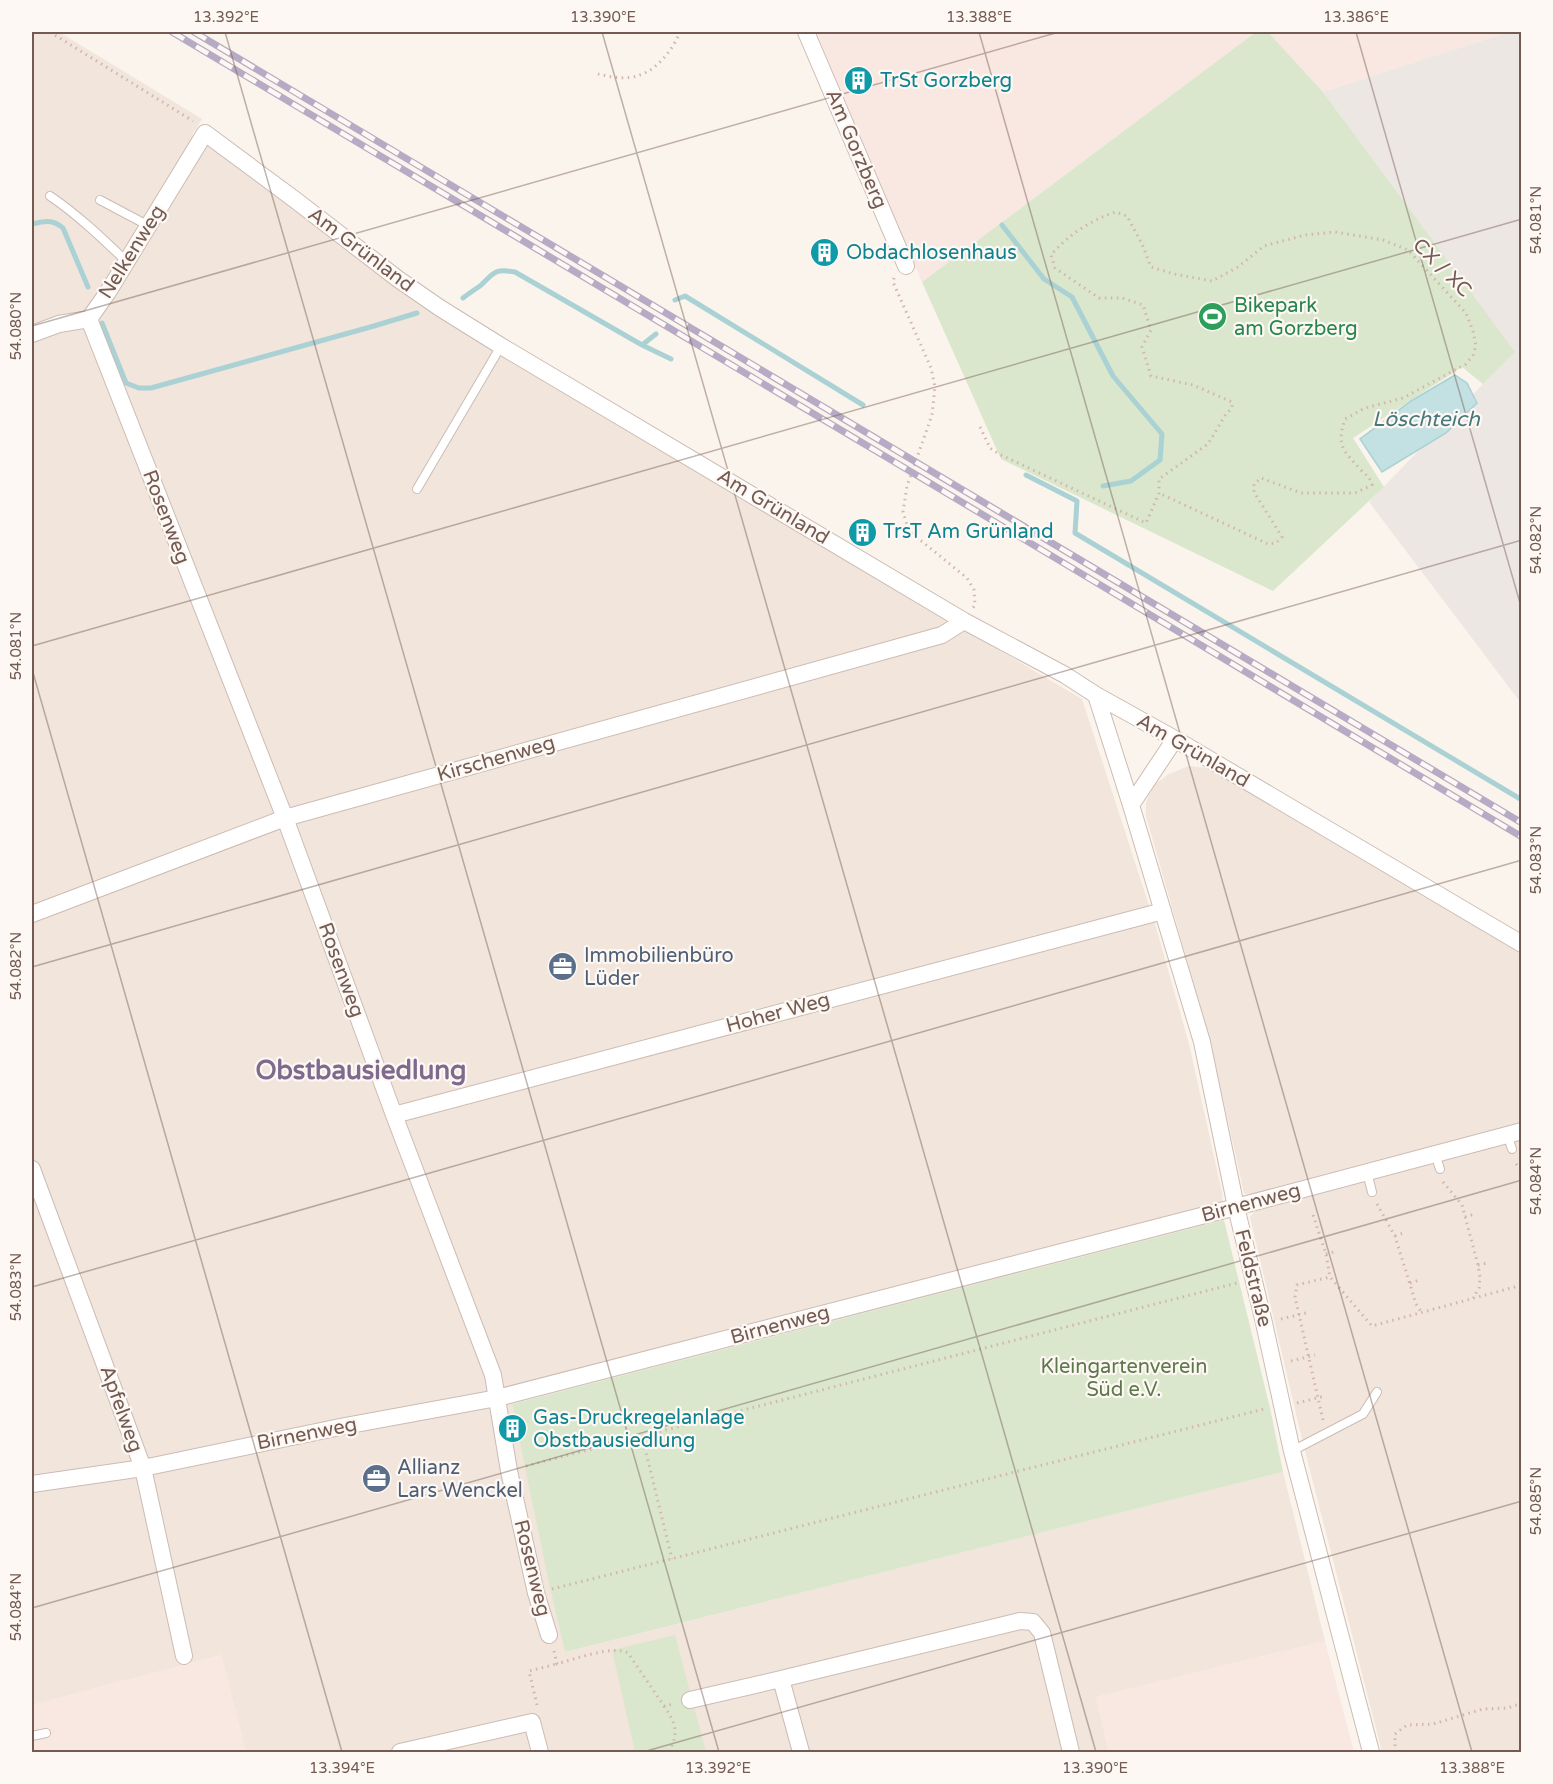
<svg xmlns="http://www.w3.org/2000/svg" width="1553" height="1784" font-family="'Varela Round',sans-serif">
<rect width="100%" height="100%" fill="#fbf4ec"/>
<!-- residential -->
<path fill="#f1e5dc" d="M 32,32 L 59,32 L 202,119 L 192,135 L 218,150 L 466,334 L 1082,699 L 1155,924 L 1189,1044 L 1222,1193 L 1224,1220 L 512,1404 L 565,1652 L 1283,1472 L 1325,1641 L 1096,1697 L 1109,1752 L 246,1752 L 221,1655 L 32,1705 Z
M 1189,766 L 1208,768 L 1224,774 L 1521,950 L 1521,1125 L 1253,1197 L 1244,1193 L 1210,1041 L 1146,816 L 1146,802 L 1154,785 L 1169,774 Z
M 1521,1139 L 1521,1752 L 1382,1752 L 1302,1439 L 1250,1217 L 1256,1210 Z"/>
<!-- commercial -->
<path fill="#f9e7e2" d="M 816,32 L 1256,32 L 922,282 Z
M 1268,32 L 1509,32 L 1323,92 Z
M 1325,1641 L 1354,1752 L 1109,1752 L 1096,1697 Z
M 221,1655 L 246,1752 L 32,1752 L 32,1705 Z"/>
<!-- industrial -->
<path fill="#ede7e4" d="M 1509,32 L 1521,32 L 1521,703 L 1369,502 L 1514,352 L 1323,92 Z"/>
<!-- green -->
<path fill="#dae7cc" d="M 1256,32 L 1268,32 L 1323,92 L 1515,352 L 1483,384 L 1462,367 L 1353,438 L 1384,487 L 1273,591 L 1001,459 L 922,282 Z
M 1224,1220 L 1270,1408 L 1283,1472 L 565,1652 L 549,1583 L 512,1404 Z
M 675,1635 L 706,1752 L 635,1752 L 612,1650 Z"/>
<!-- water -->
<path fill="#c3e1e2" stroke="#aad1d3" stroke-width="1.5" d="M 1455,375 L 1467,383 L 1477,403 L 1446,433 L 1382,472 L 1360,439 L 1411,401 Z"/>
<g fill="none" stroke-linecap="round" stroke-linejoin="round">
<!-- stream -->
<path stroke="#aad1d3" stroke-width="5" d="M 32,224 C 44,221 53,219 63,228 L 88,287
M 1002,225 L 1044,279 L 1072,297 L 1113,376 L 1162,434 L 1160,460 L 1131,481 L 1103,486
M 463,298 C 468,294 474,290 480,286 C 494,273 494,268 515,272 L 642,345 L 656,334
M 675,300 L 685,296 L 863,405
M 102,323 L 126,383 L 139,388 L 151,388 L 374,326 L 417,313
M 642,345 L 671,359
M 1026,475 L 1077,501 L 1075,533 L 1522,800"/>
<defs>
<path id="lane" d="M 50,196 C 78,215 102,238 127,262
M 100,200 L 149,226
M 417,489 L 501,346
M 1507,1134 L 1512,1149
M 1435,1154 L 1440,1169
M 1367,1172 L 1372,1192
M 1292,1451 L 1363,1414 L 1377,1392
M 32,1736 L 46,1733"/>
<path id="street" d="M 806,32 L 906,266
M 89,319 L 285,818 L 394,1115 L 493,1375 L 509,1471 L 536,1593 L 549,1635
M 32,334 L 59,324 L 89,319 L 108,292 L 205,133 L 294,199 L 398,279 L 440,308 L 501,346 L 964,621 L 1065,675 L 1096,695 L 1175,739 L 1522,944
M 1096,695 L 1131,805 L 1202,1042 L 1236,1207 L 1264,1323 L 1292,1451 L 1371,1752
M 1131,805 L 1175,739
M 32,914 L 285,818 L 942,635 L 964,621
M 394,1115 L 1163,911
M 32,1169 L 143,1468 L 184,1656
M 32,1484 L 143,1468 L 345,1426 L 497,1398 L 1236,1207 L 1522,1131
M 781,1679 L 1020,1621 L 1033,1622 L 1042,1633 L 1071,1752
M 690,1700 L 781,1679 L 801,1752
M 400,1752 L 532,1722 L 540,1752"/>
</defs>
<!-- lane casing -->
<use href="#lane" stroke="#ccbcb3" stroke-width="10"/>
<!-- street casing -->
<use href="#street" stroke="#ccbcb3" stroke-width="18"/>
<!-- path -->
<path stroke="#d2b6aa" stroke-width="3" stroke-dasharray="1.5 4.5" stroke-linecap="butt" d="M 50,32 L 193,121
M 598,74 C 610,77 627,80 640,75 C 658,69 673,49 680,32
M 894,278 L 893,282 L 931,368 L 935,387 L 932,415 L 907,486 L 903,512 L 907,525 L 914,535 L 967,578 L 974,590 L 975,605 L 973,608
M 980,427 L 990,448 L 999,454 L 1146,523 L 1159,493 L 1159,479 L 1208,444 L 1226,414 L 1232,408 L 1232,402 L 1193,385 L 1151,376 L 1142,347 L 1151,330 L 1143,305 L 1122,298 L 1099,298 L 1055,268 L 1051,255 C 1067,236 1092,219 1116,212 L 1127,216 L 1142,244 L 1151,267 L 1174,274 L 1212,281 L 1238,267 L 1264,246 L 1305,235 L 1335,232 L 1383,240 L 1408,250 L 1466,313 L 1473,331 L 1476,346 L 1473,355 L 1466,364 L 1403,398 L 1365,408 L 1345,419 C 1336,446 1343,450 1361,470 C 1366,475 1370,477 1372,485 L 1355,493 L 1301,493 L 1261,478 L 1254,484 L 1254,492 L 1282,537 L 1276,543 L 1268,544 L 1159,493
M 1516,1164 L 1522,1171
M 1443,1182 L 1462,1205 L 1478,1265 L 1480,1277 L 1479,1288 L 1473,1298
M 1377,1204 L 1395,1236 L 1416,1304 L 1422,1313
M 1313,1215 L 1326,1254 L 1330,1277 L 1372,1326 L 1522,1285
M 1465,1217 L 1475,1214
M 1395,1236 L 1406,1232
M 1326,1254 L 1337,1251
M 1478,1265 L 1487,1263
M 1410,1283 L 1419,1280
M 1281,1319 L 1306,1313
M 1291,1361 L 1315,1355
M 1297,1403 L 1325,1396
M 1323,1420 L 1295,1297 L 1297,1285 L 1330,1277
M 642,1436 L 672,1559
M 526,1466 L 1237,1283
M 552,1589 L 1264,1409
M 554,1651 L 557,1664 C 575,1659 612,1645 628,1653 L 664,1706 L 674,1704
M 537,1705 L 529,1671 L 557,1664
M 664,1706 C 676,1724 679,1732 669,1752
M 1395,1752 L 1395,1734 L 1407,1725 L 1433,1724 L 1483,1709 L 1508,1708 L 1522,1703"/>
<!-- lane -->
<use href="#lane" stroke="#fff" stroke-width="8"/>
<!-- street -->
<use href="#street" stroke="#fff" stroke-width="16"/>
<defs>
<path id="rail" d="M 172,32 L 898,464 L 1522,837
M 194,32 L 1522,823"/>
</defs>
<!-- rail casing -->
<use href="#rail" stroke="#b6abc4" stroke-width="7"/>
<!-- rail -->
<use href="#rail" stroke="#fdf8f3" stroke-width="4.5" stroke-dasharray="14" stroke-linecap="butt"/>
</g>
<!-- ticks -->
<path fill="none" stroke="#735a52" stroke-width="1.5" stroke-opacity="0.45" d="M 225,32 L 719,1752M 602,32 L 1096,1752M 979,32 L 1472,1752M 1356,32 L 1522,610M 32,326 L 1059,32M 32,646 L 1522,219M 32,669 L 342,1752M 32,967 L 1522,540M 32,1287 L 1522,860M 32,1608 L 1522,1180M 643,1752 L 1522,1501"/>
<!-- icons -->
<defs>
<symbol id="building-disc" viewBox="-11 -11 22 22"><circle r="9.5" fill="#0f9aa8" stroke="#fdf8f3"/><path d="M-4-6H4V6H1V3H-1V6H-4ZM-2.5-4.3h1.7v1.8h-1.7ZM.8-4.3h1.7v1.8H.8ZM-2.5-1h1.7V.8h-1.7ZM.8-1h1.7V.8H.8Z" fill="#fff"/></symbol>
<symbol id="stadium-disc" viewBox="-11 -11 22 22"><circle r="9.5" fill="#2e9e5b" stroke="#fdf8f3"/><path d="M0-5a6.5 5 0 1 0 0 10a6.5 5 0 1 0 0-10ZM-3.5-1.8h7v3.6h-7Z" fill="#fff"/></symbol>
<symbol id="office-disc" viewBox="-11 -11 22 22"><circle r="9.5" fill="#5c6f8a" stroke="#fdf8f3"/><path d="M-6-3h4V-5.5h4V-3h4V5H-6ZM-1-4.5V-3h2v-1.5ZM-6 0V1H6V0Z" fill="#fff"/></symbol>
</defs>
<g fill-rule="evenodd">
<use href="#building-disc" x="842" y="64" width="33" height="33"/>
<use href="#building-disc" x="808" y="236" width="33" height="33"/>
<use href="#stadium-disc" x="1196" y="300" width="33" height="33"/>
<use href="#building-disc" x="846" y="516" width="33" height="33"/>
<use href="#office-disc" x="546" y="950" width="33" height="33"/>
<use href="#building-disc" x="496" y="1412" width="33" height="33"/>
<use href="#office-disc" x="360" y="1462" width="33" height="33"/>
</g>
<g text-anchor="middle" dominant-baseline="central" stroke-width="4.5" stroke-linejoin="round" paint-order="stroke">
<!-- culture labels -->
<g font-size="20" fill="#0d838f" stroke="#fdf8f3" text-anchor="start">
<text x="880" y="81">TrSt Gorzberg</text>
<text x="846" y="253">Obdachlosenhaus</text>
<text x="883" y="532">TrsT Am Grünland</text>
<text x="533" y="1418">Gas-Druckregelanlage<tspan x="533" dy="23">Obstbausiedlung</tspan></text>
</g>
<!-- street labels -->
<g font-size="20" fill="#735a52" stroke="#fdf8f3">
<text transform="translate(856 149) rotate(67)">Am Gorzberg</text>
<text transform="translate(361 250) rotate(37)">Am Grünland</text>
<text transform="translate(132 252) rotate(-58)">Nelkenweg</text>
<text transform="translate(1442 268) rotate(45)">CX / XC</text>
<text transform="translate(773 507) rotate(31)">Am Grünland</text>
<text transform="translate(166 517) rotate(69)">Rosenweg</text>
<text transform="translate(1193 751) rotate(30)">Am Grünland</text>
<text transform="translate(496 759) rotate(-16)">Kirschenweg</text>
<text transform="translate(341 970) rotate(70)">Rosenweg</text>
<text transform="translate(778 1013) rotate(-15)">Hoher Weg</text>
<text transform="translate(1251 1203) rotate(-15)">Birnenweg</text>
<text transform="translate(1253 1278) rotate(76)">Feldstraße</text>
<text transform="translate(780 1325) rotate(-15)">Birnenweg</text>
<text transform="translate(121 1409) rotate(70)">Apfelweg</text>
<text transform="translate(307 1434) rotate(-11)">Birnenweg</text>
<text transform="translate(532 1568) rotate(76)">Rosenweg</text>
</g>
<!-- leisure labels -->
<g font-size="20" fill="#27864d" stroke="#fdf8f3" text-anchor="start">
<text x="1234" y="306">Bikepark<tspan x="1234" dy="23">am Gorzberg</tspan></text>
</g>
<!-- service labels -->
<g font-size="20" fill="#4e5e75" stroke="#fdf8f3" text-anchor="start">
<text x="584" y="956">Immobilienbüro<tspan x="584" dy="23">Lüder</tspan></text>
<text x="397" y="1468">Allianz<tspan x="397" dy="23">Lars Wenckel</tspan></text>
</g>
<!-- park labels -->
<g font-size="20" fill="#5d784b" stroke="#fdf8f3">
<text x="1124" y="1367">Kleingartenverein<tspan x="1124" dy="23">Süd e.V.</tspan></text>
</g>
<!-- water labels -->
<g font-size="21" font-style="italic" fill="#4a797d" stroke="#fdf8f3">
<text x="1426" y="419">Löschteich</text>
</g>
<!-- district labels -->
<g font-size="26" font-weight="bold" fill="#7f6a8e" stroke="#fdf8f3">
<text x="361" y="1070">Obstbausiedlung</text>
</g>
</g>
<!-- border -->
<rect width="1553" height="1784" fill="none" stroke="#fdf8f3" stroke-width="66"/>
<rect x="33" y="33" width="1487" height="1718" fill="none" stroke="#735a52" stroke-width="2"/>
<g font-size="15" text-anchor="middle" fill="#735a52">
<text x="226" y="22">13.392°E</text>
<text x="603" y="22">13.390°E</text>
<text x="979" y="22">13.388°E</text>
<text x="1356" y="22">13.386°E</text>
<text transform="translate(1536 220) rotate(-90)" y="5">54.081°N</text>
<text transform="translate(16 326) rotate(-90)" y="5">54.080°N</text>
<text transform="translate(1536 540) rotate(-90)" y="5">54.082°N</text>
<text transform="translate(16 646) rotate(-90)" y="5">54.081°N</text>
<text transform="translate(1536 860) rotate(-90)" y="5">54.083°N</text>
<text transform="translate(16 966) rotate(-90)" y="5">54.082°N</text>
<text transform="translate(1536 1181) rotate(-90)" y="5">54.084°N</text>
<text transform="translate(16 1287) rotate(-90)" y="5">54.083°N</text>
<text transform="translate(1536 1501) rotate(-90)" y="5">54.085°N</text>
<text transform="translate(16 1607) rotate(-90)" y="5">54.084°N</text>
<text x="342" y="1773">13.394°E</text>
<text x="718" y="1773">13.392°E</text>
<text x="1095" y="1773">13.390°E</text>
<text x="1472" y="1773">13.388°E</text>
</g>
</svg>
